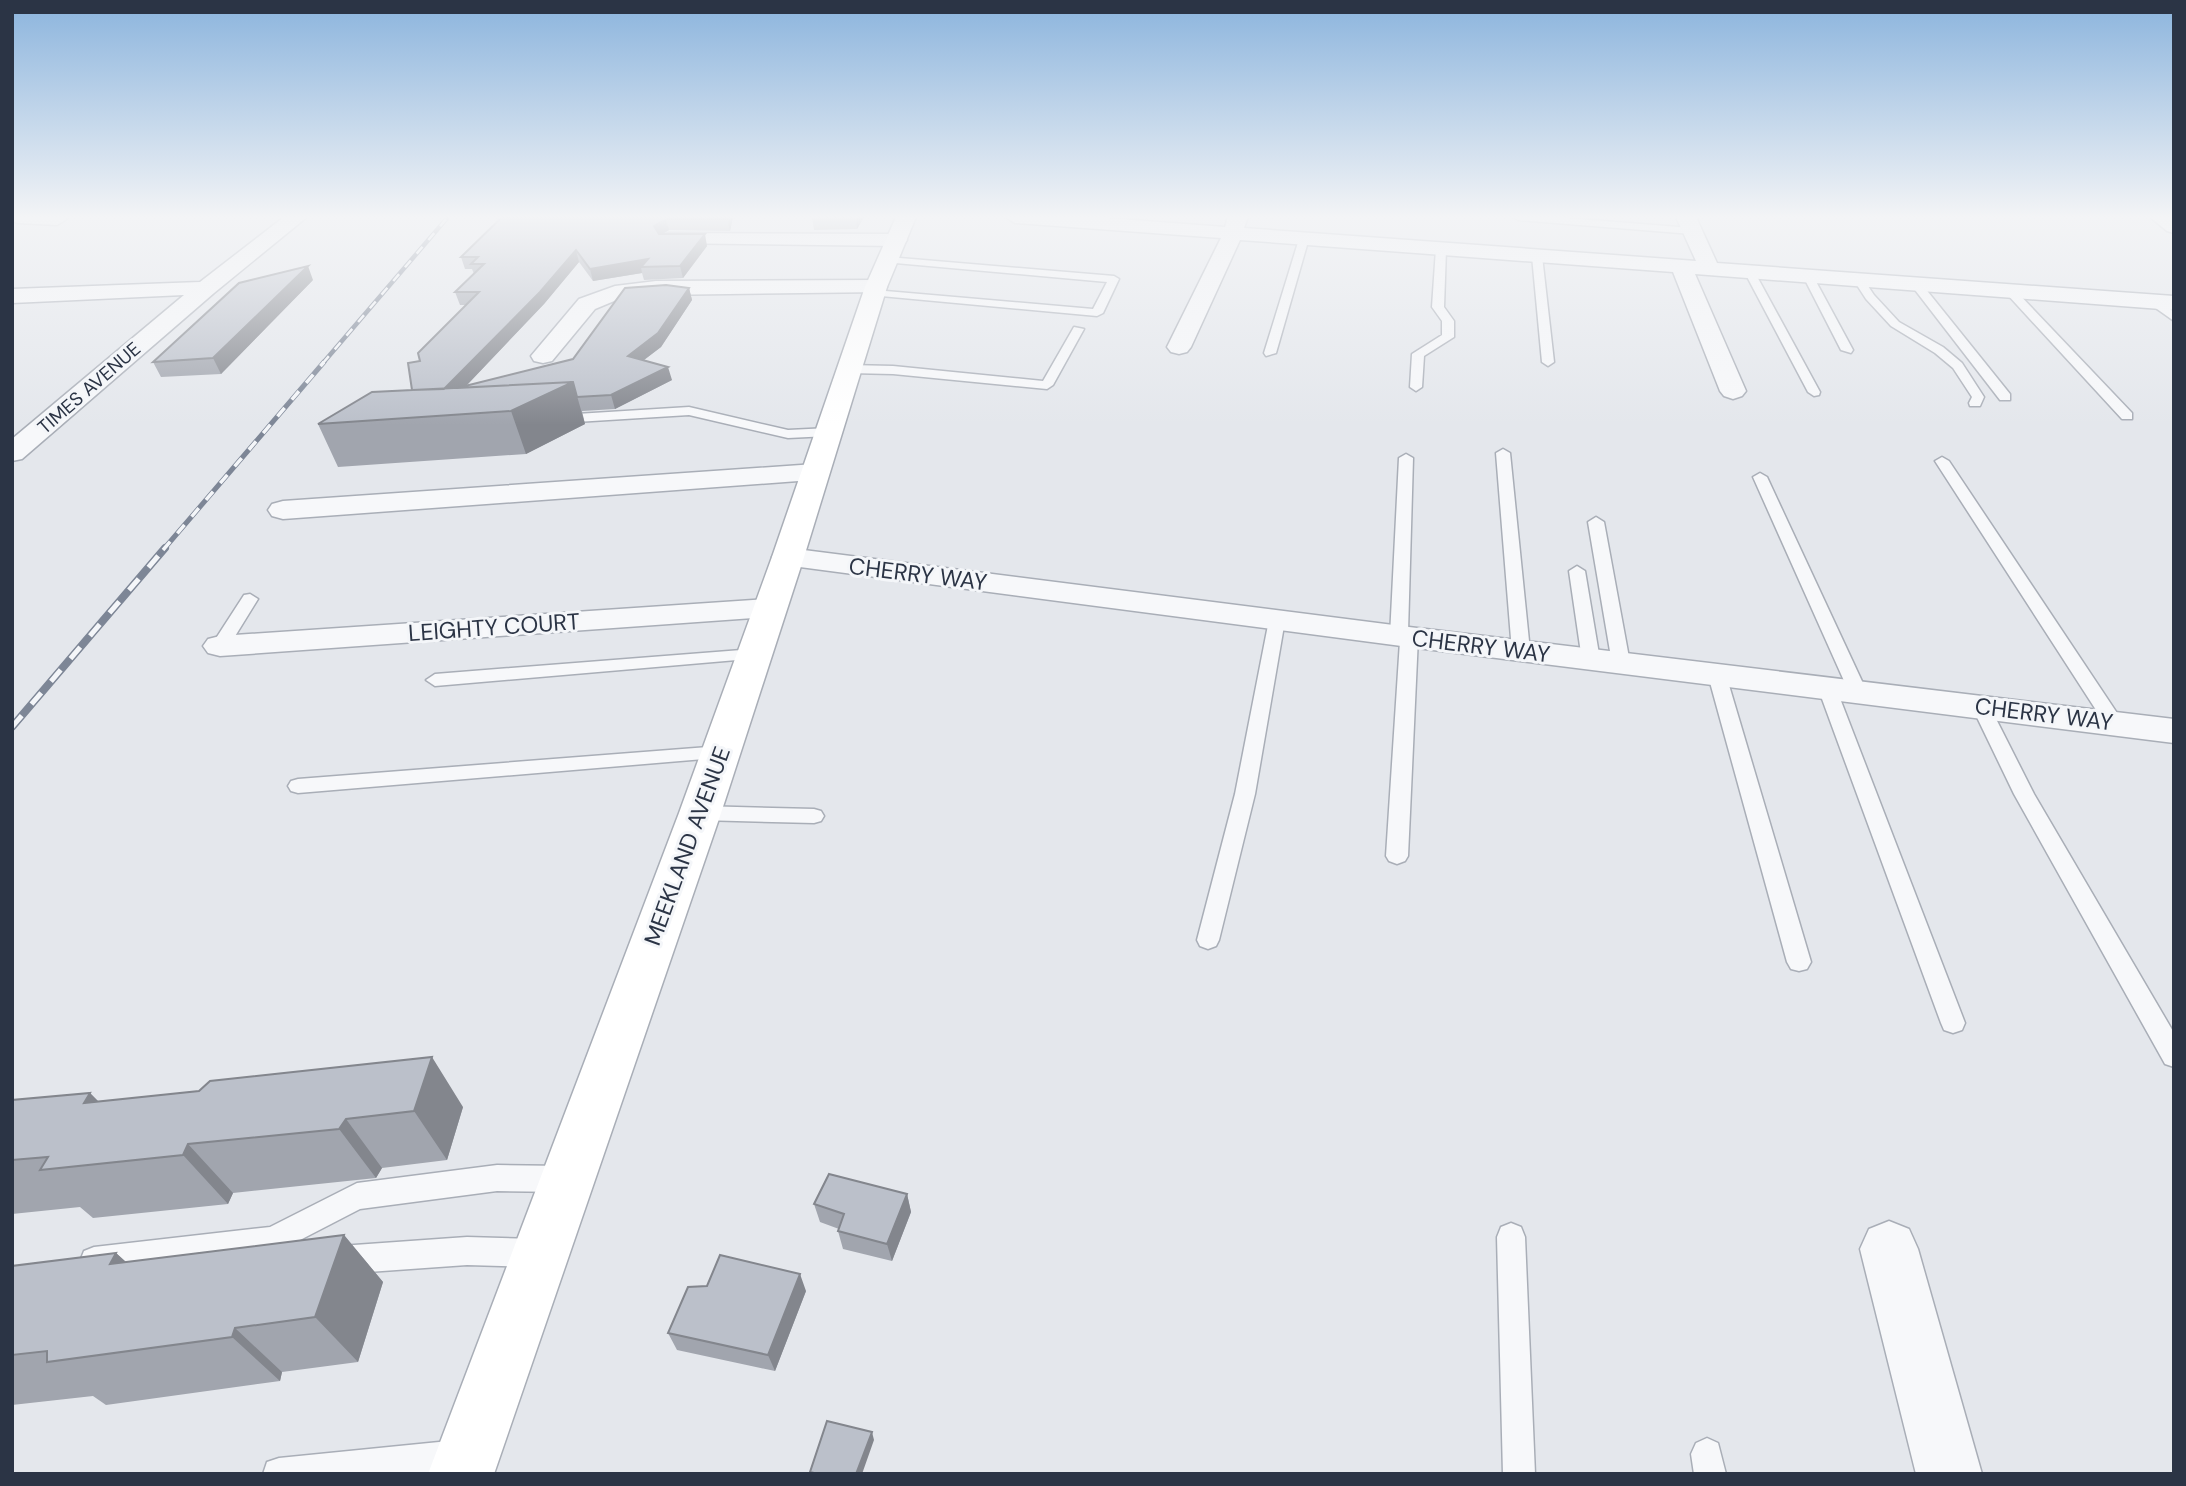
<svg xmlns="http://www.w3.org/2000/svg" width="2186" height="1486" font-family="'DM Sans',sans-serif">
<rect width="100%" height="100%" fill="#e4e7ec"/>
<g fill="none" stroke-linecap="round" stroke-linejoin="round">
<defs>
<path id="service" d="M 1513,217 L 1553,217 L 1692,228 L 1697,231 L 1692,234 L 1518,220 Z
M 1300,236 L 1309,238 L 1276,353 L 1266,356 L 1264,353 Z
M 1441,246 L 1446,249 L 1444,307 L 1454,321 L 1454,337 L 1424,356 L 1422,387 L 1416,391 L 1410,387 L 1412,354 L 1442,335 L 1442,321 L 1432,307 L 1436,249 Z
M 1537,253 L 1542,256 L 1554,362 L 1548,366 L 1542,362 L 1532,256 Z
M 888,257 L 1114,276 L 1119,279 L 1103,313 L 1097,316 L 870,295 L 870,291 L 874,290 L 1093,309 L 1107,282 L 884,262 L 884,258 Z
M 1745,269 L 1754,271 L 1820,392 L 1819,395 L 1814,396 L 1808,392 L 1744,271 Z
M 1804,274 L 1813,276 L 1853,350 L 1851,353 L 1841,350 L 1803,276 Z
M 1854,277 L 1862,277 L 1874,295 L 1899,322 L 1943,347 L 1962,363 L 1984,397 L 1980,406 L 1970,406 L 1969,403 L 1972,397 L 1953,368 L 1935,353 L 1891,326 L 1866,299 L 1853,279 Z
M 1912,282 L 1920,282 L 2010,394 L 2010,400 L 2000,400 L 1912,286 Z
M 2006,289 L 2014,289 L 2132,413 L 2132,419 L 2122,419 L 2006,293 Z
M 2150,300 L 2158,300 L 2174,312 L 2174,321 L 2150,304 Z
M 1074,327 L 1084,329 L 1053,385 L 1047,389 L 893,374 L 849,373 L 843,369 L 849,365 L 893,366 L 1043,381 Z
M 689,407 L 788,430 L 829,428 L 836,432 L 829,436 L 788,438 L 689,415 L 560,423 L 553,419 L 560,415 Z
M 1503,449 L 1510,453 L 1530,651 L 1521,656 L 1512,651 L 1496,453 Z
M 1406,454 L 1413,458 L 1408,632 L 1415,633 L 1418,637 L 1408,856 L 1405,861 L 1397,864 L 1389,861 L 1386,856 L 1400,641 L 1393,640 L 1390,636 L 1399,458 Z
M 1942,457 L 1949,461 L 2121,719 L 2123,723 L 2121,727 L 2107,727 L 1935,461 Z
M 1760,473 L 1767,477 L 1867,692 L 1864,696 L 1858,698 L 1849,692 L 1753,477 Z
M 1596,517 L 1604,522 L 1630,663 L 1621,668 L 1612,663 L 1588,522 Z
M 1577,566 L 1585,571 L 1600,660 L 1591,665 L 1582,660 L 1569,571 Z
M 250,594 L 258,599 L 229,646 L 226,650 L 214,650 L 211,646 L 244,595 Z
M 1277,615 L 1285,620 L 1255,794 L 1219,940 L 1216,946 L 1208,949 L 1200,946 L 1197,940 L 1235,794 L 1269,620 Z
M 754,649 L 760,650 L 763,654 L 760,658 L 435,686 L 426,680 L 435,674 Z
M 1717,669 L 1726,675 L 1811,962 L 1807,969 L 1799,971 L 1791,969 L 1787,962 L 1708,675 Z
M 1827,682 L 1836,688 L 1965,1023 L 1962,1030 L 1953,1033 L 1944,1030 L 1941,1023 L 1818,688 Z
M 1981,701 L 1990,707 L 2034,794 L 2174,1033 L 2174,1067 L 2165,1064 L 2014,794 L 1972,707 Z
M 721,746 L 728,747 L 731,752 L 728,757 L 298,793 L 291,791 L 288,786 L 291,781 L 298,779 Z
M 700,806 L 814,809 L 821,811 L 824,816 L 821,821 L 814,823 L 700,820 L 693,818 L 690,813 L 693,808 Z
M 497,1165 L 565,1166 L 575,1170 L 579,1179 L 575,1188 L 565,1192 L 497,1191 L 360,1209 L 273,1254 L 94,1275 L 84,1271 L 80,1261 L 84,1251 L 94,1247 L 270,1227 L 357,1183 Z
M 1511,1223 L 1521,1227 L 1525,1237 L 1535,1474 L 1503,1474 L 1497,1237 L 1501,1227 Z
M 467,1237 L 537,1239 L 547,1243 L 551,1253 L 547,1263 L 537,1267 L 467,1265 L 340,1274 L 330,1270 L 326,1260 L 330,1250 L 340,1246 Z
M 1707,1438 L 1718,1443 L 1726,1474 L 1694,1474 L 1691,1454 L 1696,1443 Z
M 459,1440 L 470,1445 L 475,1456 L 470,1467 L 459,1472 L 263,1474 L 267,1462 L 279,1458 Z"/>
<path id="minor" d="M 12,217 L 65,217 L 67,219 L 57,225 L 18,223 L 12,221 Z
M 284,217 L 307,217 L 214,293 L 22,459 L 12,461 L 12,439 L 184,295 L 12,303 L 12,289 L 200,282 Z
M 1005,217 L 1093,217 L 1225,227 L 1228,217 L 1248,217 L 1244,228 L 1696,261 L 1676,217 L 1696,217 L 1717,263 L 2174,296 L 2174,310 L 1695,274 L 1746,391 L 1742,396 L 1733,399 L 1724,396 L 1720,391 L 1673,272 L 1240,240 L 1191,347 L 1187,352 L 1179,354 L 1171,352 L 1167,347 L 1221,238 L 1015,223 Z
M 2150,217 L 2172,217 L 2174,233 L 2167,231 Z
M 669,233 L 897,234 L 904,236 L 907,240 L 904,244 L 897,246 L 662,243 L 659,239 L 662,235 Z
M 876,280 L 884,282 L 887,287 L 884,292 L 656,295 L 619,299 L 595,309 L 552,361 L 543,363 L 534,361 L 531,356 L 579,299 L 615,286 L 656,281 Z
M 815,464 L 825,467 L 829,473 L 825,479 L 283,519 L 272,516 L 268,510 L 272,504 L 283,501 Z
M 788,548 L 1409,627 L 2174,719 L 2174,743 L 1409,647 L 777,564 L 772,557 L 777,550 Z
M 768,599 L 780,602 L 785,609 L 780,616 L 220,656 L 208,653 L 203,646 L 208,639 L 220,636 Z
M 1889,1221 L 1909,1229 L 1918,1249 L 1982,1474 L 1916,1474 L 1860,1249 L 1869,1229 Z"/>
<path id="secondary" d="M 896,217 L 916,217 L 887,287 L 804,557 L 721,813 L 494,1474 L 428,1474 L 679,813 L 772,557 L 865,287 Z"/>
</defs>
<!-- service casing -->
<use href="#service" stroke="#a9aeb7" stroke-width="3"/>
<!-- minor casing -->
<use href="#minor" stroke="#a9aeb7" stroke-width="3"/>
<!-- secondary casing -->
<use href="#secondary" stroke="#a9aeb7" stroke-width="3"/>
<!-- service -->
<use href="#service" fill="#f7f8fa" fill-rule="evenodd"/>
<!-- minor -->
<use href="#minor" fill="#f7f8fa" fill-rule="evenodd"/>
<!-- secondary -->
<use href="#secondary" fill="#fff" fill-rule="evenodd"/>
<defs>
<path id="rail-far2" d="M 323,363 L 448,217"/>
<path id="rail-far1" d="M 163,550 L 324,362"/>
<path id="rail" d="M 12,727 L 165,548"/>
</defs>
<!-- rail-far2 casing -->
<use href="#rail-far2" stroke="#7d8696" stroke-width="4.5"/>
<!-- rail-far1 casing -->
<use href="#rail-far1" stroke="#7d8696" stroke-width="5"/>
<!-- rail casing -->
<use href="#rail" stroke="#7d8696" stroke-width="8"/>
<!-- rail-far2 -->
<use href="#rail-far2" stroke="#f4f6f9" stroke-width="2.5" stroke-dasharray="9" stroke-linecap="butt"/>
<!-- rail-far1 -->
<use href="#rail-far1" stroke="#f4f6f9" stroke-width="3.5" stroke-dasharray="11" stroke-linecap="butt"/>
<!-- rail -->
<use href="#rail" stroke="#f4f6f9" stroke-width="5" stroke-dasharray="15" stroke-linecap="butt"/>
</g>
<!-- wall -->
<path fill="#a1a5ae" d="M 502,217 L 733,217 L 730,231 L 669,230 L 663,234 L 707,246 L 683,278 L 644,280 L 642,273 L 593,281 L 579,262 L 544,304 L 466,386 L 573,359 L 689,288 L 692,300 L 661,347 L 644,360 L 672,380 L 615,409 L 582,411 L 585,424 L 526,454 L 338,467 L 318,424 L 412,390 L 420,361 L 466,305 L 460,305 L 455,292 L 474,274 L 472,269 L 465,269 L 461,257 Z
M 812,217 L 864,217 L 857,229 L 814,230 Z
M 313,280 L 221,374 L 161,377 L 153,362 Z
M 90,1093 L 98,1101 L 463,1107 L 447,1160 L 382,1168 L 376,1178 L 233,1193 L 228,1204 L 93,1218 L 80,1207 L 12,1214 L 12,1100 Z
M 907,1194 L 911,1212 L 892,1261 L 843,1249 L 838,1231 L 839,1229 L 820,1222 L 814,1204 Z
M 344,1235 L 383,1282 L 358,1362 L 282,1372 L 280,1381 L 106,1405 L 93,1396 L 12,1405 L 12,1266 L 116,1253 L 126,1262 Z
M 806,1291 L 775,1371 L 677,1350 L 668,1333 Z"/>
<!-- shaded-wall -->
<path fill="#83868d" d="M 728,217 L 733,217 L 730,231 L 727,219 Z
M 856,217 L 864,217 L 857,229 Z
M 666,219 L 669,230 L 657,237 L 654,226 Z
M 705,234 L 707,246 L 683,278 L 680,266 Z
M 576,250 L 579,262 L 544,304 L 447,406 L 441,392 Z
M 648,259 L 641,267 L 642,273 L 593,281 L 590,269 Z
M 308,266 L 313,280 L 221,374 L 213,358 Z
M 689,288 L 692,300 L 661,347 L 632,369 L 628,356 Z
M 668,367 L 672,380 L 615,409 L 611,395 Z
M 573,382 L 585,424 L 526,454 L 511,411 Z
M 432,1057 L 463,1107 L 447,1160 L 414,1111 Z
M 90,1093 L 138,1142 L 84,1103 Z
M 346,1119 L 382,1168 L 376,1178 L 339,1129 Z
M 188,1144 L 233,1193 L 228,1204 L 183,1155 Z
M 907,1194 L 911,1212 L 892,1261 L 887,1244 Z
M 344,1235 L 383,1282 L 358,1362 L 315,1317 Z
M 116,1253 L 167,1299 L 110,1264 Z
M 800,1274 L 806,1291 L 775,1371 L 768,1355 Z
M 235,1328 L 282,1372 L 280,1381 L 232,1337 Z
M 872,1432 L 874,1440 L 862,1474 L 856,1474 Z"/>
<!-- building -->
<path fill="#bbc0ca" stroke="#83868d" stroke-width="2" d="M 502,217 L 728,217 L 727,219 L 666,219 L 654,226 L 659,234 L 705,234 L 680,266 L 641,267 L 648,259 L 590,269 L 576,250 L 540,292 L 444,389 L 412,390 L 408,363 L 420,361 L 418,353 L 479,292 L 455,292 L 484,264 L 471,264 L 478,257 L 461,257 Z
M 308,266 L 213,358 L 153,362 L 239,283 Z
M 666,285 L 689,288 L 658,333 L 628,356 L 668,367 L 611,395 L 577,397 L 573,382 L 457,388 L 573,359 L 625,288 Z
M 573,382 L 511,411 L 318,424 L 372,392 Z
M 432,1057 L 414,1111 L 346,1119 L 339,1129 L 188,1144 L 183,1155 L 40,1170 L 48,1157 L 12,1160 L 12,1100 L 90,1093 L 84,1103 L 199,1091 L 210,1081 Z
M 829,1174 L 907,1194 L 887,1244 L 838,1231 L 844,1214 L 814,1204 Z
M 344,1235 L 315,1317 L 235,1328 L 232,1337 L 47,1362 L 47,1351 L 12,1355 L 12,1266 L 116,1253 L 110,1264 Z
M 720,1255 L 800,1274 L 768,1355 L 668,1333 L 688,1287 L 707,1286 Z
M 827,1421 L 872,1432 L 856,1474 L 818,1474 L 810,1472 Z"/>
<!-- sky -->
<linearGradient id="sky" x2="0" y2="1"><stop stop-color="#8bb4dd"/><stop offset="0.51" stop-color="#f3f4f6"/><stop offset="1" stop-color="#f3f4f6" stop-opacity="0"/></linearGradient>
<rect width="2186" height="425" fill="url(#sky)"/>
<g text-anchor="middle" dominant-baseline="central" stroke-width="6" stroke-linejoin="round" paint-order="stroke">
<!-- far-street labels -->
<g font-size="19" fill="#2b3445" stroke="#f4f6f9">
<text transform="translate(89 388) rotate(-41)">TIMES AVENUE</text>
</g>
<!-- street labels -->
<g font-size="23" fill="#2b3445" stroke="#f4f6f9">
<text transform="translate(918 574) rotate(7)">CHERRY WAY</text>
<text transform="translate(494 627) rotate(-4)">LEIGHTY COURT</text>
<text transform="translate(1481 646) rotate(7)">CHERRY WAY</text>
<text transform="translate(2044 714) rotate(7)">CHERRY WAY</text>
<text transform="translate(687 846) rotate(-70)">MEEKLAND AVENUE</text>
</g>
</g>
<!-- border -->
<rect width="2186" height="1486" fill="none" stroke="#2b3445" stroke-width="28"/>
</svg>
